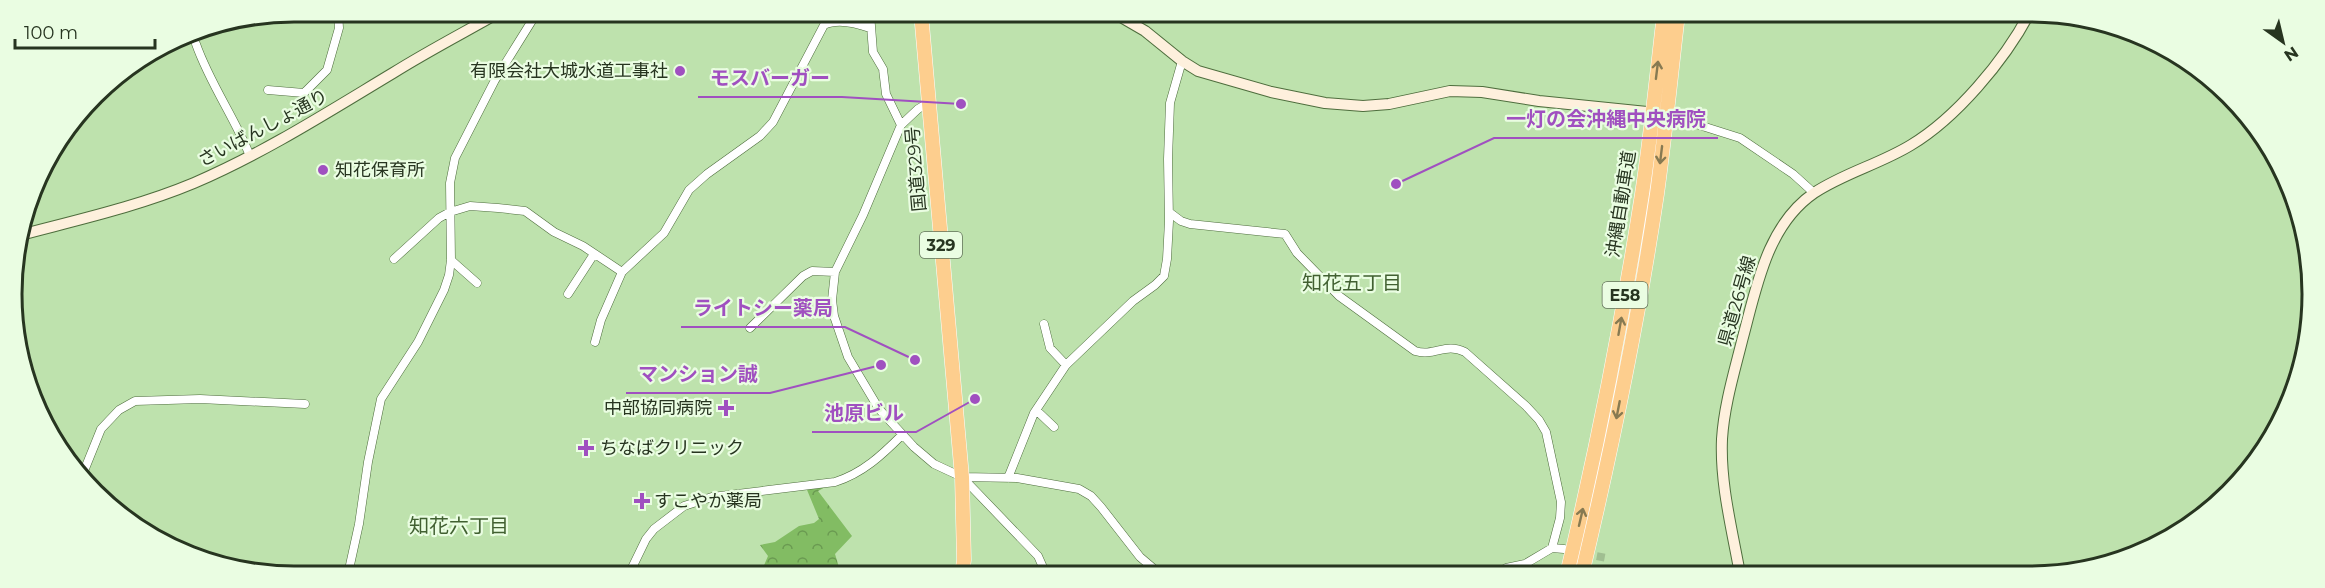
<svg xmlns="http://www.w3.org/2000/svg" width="2325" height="588" font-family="Montserrat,'Noto Sans JP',sans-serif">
<defs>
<pattern id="park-crowns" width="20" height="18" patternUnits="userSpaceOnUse" patternTransform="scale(1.5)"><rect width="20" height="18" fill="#82bc63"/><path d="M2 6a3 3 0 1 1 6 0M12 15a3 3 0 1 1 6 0" fill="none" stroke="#6a9a51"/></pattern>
</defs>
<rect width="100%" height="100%" fill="#bee2ad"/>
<!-- park -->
<path fill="url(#park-crowns)" d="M 835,482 L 818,491 L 852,536 L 835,554 L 841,574 L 758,574 L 762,570 L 768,556 L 760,545 L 775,542 L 799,526 L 814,523 L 819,519 L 805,485 Z"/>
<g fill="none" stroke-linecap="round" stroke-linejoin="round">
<!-- street-tunnel -->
<path stroke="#a0bf91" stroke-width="8" stroke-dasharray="8 4" stroke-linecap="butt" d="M 1585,554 L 1607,558"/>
<defs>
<path id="street" d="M 870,13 L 873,52 L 883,69 L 886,94 L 901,125
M 644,17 L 646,12
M 196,44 C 210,84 235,118 250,156
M 268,90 L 304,93 L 327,70 L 339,28 L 338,12
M 928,103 L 918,109 L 901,125 L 863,215 L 835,272 L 832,300 L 834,316 L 848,357 L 879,409 L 914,447 L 934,464 L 962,477 L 1017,478 L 1079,489 L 1091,496 L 1101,507 L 1140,557 L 1160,574
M 1680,119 L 1740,138 L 1793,174 L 1814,193
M 1169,212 L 1181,221 L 1190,224 L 1285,234 L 1297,253 L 1339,296 L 1415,351 C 1435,357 1445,342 1465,352 L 1526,406 L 1539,420 L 1546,432 L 1561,502 L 1560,518 L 1552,548
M 394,259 L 439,218 L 450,212 L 470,206 L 498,208 L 525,211 L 554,232 L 583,246 L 622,272 L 664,233 L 689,190 L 707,174 L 760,136 L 773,122 L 824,25 C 838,18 856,23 870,28
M 451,260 L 477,283
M 568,294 L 594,254
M 1044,324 L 1050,348 L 1066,365
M 750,328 L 803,276 L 812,271 L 835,272
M 595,342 L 601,320 L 622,272
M 1036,410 L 1054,427
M 82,476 L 101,429 L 119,410 L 135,401 L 200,399 L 305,404
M 963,478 L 1038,556 L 1046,574
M 1008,478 L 1034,413 L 1066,365 L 1133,301 L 1155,285 L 1164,276 L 1167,259 L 1169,221 L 1168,159 L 1170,103 L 1182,61
M 348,574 L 359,524 L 368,462 L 381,399 L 418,342 L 444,290 L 449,275 L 451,260 L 450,183 L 455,158 L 495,80 L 533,19 L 532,12
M 629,574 L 646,539 L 654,529 L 684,506 L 712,497 L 835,482 C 863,473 882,455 902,435
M 1505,574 L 1506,568 L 1525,564 L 1552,548 L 1564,549"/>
<path id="secondary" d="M 1114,13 L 1145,31 L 1182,61 L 1198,71 L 1271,92 L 1325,103 L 1363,106 L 1389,104 L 1450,91 L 1482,92 L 1539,101 L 1647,112
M 24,234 C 81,219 139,206 194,183 C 264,153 328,112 393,73 C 428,51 465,32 500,12
M 1740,574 C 1732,529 1720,484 1722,439 C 1724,406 1734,373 1742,341 C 1756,290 1766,226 1814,193 C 1844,173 1880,164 1911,145 C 1956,118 2004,61 2029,14"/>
<path id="highway" d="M 921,13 L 962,477 L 964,560 L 962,574
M 1567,574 C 1597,448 1622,322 1642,194 C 1651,135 1657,74 1664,14
M 1582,574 C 1612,448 1638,322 1657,194 C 1665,135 1671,74 1678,14"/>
</defs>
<!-- street casing -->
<use href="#street" stroke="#4e6d3d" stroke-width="9"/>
<!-- secondary casing -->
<use href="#secondary" stroke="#4e6d3d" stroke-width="12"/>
<!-- highway casing -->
<use href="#highway" stroke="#fff" stroke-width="15"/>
<!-- street -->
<use href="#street" stroke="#fff" stroke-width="8"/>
<!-- secondary -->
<use href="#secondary" stroke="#fef0dd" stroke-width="10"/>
<!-- highway -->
<use href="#highway" stroke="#fdce8e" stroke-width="14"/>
</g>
<!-- one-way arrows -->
<defs><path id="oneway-shaft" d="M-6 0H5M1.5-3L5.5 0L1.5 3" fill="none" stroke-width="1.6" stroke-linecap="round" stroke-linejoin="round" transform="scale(1.5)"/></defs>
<g stroke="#877a52">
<use href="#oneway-shaft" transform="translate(1657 70) rotate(-83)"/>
<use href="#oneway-shaft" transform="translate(1661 155) rotate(97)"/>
<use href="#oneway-shaft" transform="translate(1620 326) rotate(-80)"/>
<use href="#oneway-shaft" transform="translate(1618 410) rotate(101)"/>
<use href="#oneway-shaft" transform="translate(1581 517) rotate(-77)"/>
</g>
<!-- markers -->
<g fill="#a050c0" stroke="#eafde2" stroke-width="2">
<circle cx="680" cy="71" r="6"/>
<circle cx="323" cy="170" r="6"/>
<path d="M723 399h6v6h6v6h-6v6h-6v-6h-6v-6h6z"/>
<path d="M583 439h6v6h6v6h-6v6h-6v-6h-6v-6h6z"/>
<path d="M639 492h6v6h6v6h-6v6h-6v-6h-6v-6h6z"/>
</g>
<g text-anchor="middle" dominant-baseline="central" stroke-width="4.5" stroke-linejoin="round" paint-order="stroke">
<!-- shield labels -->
<g fill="#eafde2" stroke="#62715a" stroke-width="1.5">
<rect x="920" y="232" width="42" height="26" rx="4.5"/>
<rect x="1602.5" y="282" width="45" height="26" rx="4.5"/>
</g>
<g font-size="16" font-weight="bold" fill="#273520">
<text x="941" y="245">329</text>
<text x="1625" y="295">E58</text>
</g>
<!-- poi labels -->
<g font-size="18" fill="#273520" stroke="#eafde2" text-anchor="start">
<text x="668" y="71" text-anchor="end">有限会社大城水道工事社</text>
<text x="335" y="170">知花保育所</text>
<text x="712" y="408" text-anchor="end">中部協同病院</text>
<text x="600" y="448">ちなばクリニック</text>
<text x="654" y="501">すこやか薬局</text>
</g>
<!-- street labels -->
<g font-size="18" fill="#273520" stroke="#eafde2">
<text transform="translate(263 128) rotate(-28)">さいばんしょ通り</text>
<text transform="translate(916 169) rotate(-95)">国道329号</text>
<text transform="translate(1621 204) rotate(-81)">沖縄自動車道</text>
<text transform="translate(1737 301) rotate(-74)">県道26号線</text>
</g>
<!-- neighbourhood labels -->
<g font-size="20" fill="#416031" stroke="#eafde2">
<text x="1352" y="283">知花五丁目</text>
<text x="459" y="526">知花六丁目</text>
</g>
</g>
<!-- crop -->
<path d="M0 0H2325V588H0ZM294 22H2030A272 272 0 0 1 2302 294V294A272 272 0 0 1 2030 566H294A272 272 0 0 1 22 294V294A272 272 0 0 1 294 22Z" fill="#eafde2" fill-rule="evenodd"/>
<path fill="none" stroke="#273520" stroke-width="3" d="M294 22H2030A272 272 0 0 1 2302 294V294A272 272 0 0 1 2030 566H294A272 272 0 0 1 22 294V294A272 272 0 0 1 294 22Z"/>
<!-- callouts -->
<path fill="none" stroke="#a050c0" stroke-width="2" d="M961 104L842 97H698M1396 184L1494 138H1718M915 360L845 327H681M881 365L770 393H626M975 399L916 432H812"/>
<g fill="#a050c0" stroke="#eafde2" stroke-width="2">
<circle cx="961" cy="104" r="6"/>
<circle cx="1396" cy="184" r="6"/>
<circle cx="915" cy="360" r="6"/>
<circle cx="881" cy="365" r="6"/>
<circle cx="975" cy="399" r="6"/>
</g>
<g font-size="20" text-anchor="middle" font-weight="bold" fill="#a050c0" stroke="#eafde2" stroke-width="4.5" stroke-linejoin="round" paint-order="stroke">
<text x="770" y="85">モスバーガー</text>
<text x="1606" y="126">一灯の会沖縄中央病院</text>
<text x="763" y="315">ライトシー薬局</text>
<text x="698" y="381">マンション誠</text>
<text x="864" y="420">池原ビル</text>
</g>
<!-- north arrow -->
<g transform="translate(2283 42) rotate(146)" stroke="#eafde2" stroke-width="4.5" paint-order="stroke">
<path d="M0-4.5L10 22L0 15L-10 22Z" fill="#273520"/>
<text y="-9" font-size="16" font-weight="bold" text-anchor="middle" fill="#273520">N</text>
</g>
<!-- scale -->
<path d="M15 39v9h140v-9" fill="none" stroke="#273520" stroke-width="3"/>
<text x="24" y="39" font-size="18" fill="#273520" stroke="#eafde2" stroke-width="4.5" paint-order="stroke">100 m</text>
</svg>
